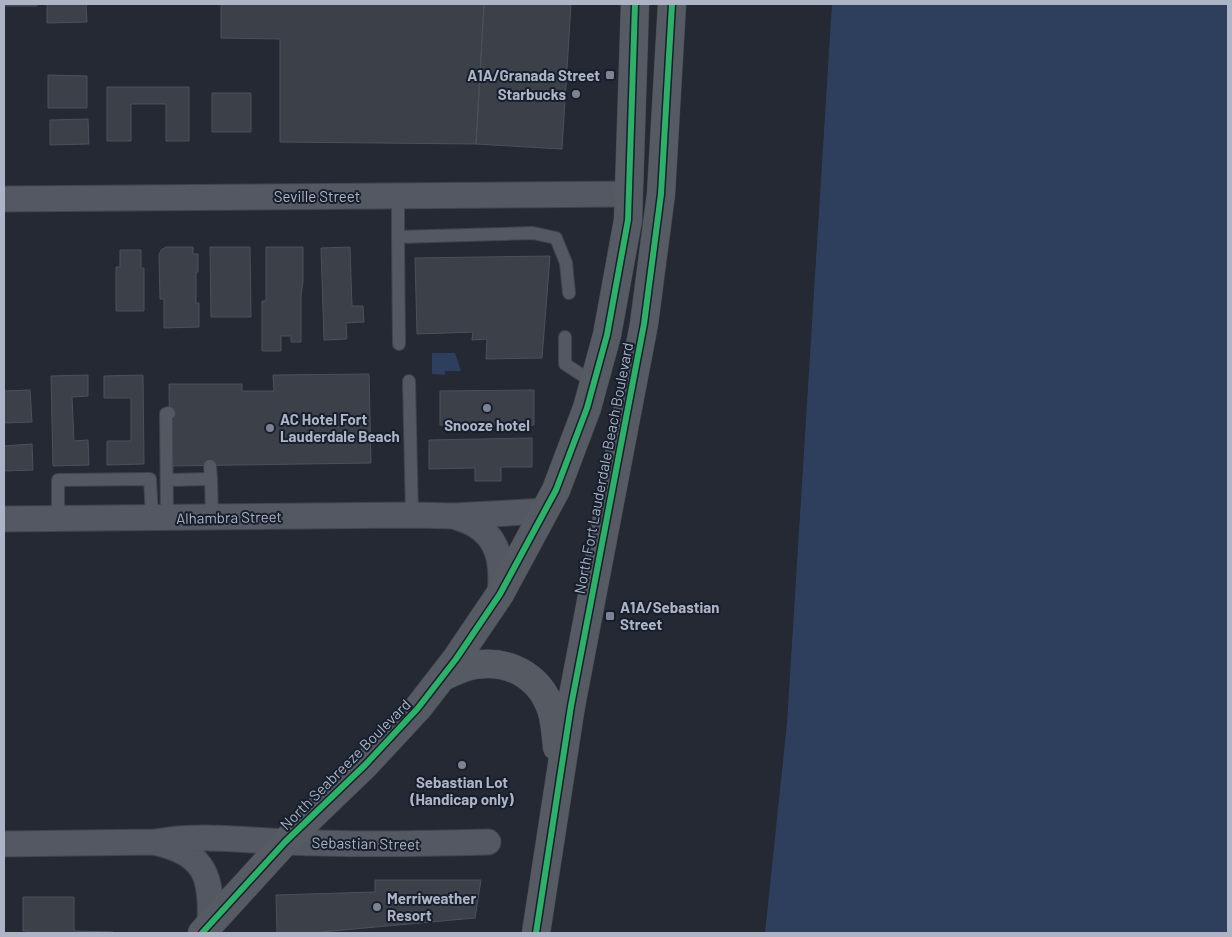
<svg xmlns="http://www.w3.org/2000/svg" width="1232" height="937" font-family="Barlow,sans-serif">
<rect width="100%" height="100%" fill="#242933"/>
<!-- water -->
<path fill="#2e3f5d" d="M 832,4 L 1228,4 L 1228,933 L 765,933 L 787,723 Z
M 432,353 L 455,353 L 461,371 L 445,371 L 445,375 L 432,374 Z"/>
<!-- building -->
<path fill="#3c4049" stroke="#4b515b" d="M 4,4 L 37,4 L 37,6 L 4,6 Z
M 47,4 L 86,4 L 87,22 L 47,23 Z
M 221,4 L 484,4 L 476,144 L 280,142 L 280,39 L 221,38 Z
M 484,4 L 571,4 L 562,149 L 476,144 Z
M 48,75 L 87,76 L 87,108 L 48,108 Z
M 107,87 L 189,87 L 189,141 L 166,141 L 166,104 L 131,104 L 131,141 L 107,141 Z
M 212,93 L 251,93 L 251,132 L 212,132 Z
M 88,119 L 89,144 L 50,145 L 50,120 Z
M 166,247 L 193,247 L 193,254 L 198,254 L 198,272 L 196,272 L 196,303 L 199,303 L 199,327 L 164,328 L 164,299 L 160,299 L 159,255 L 161,250 Z
M 210,247 L 250,247 L 251,317 L 211,317 Z
M 266,247 L 303,247 L 303,281 L 301,296 L 301,342 L 291,342 L 291,336 L 281,336 L 281,351 L 262,351 L 262,301 L 266,301 Z
M 350,247 L 352,306 L 363,306 L 364,322 L 346,323 L 347,339 L 324,340 L 321,248 Z
M 120,250 L 141,250 L 141,268 L 144,268 L 144,311 L 116,311 L 116,267 L 120,267 Z
M 550,256 L 542,358 L 486,359 L 487,339 L 472,340 L 473,332 L 417,334 L 415,258 Z
M 369,374 L 371,463 L 170,466 L 169,384 L 242,384 L 242,391 L 274,391 L 273,375 Z
M 88,375 L 88,396 L 72,397 L 74,441 L 88,440 L 89,465 L 53,466 L 51,376 Z
M 143,375 L 144,464 L 107,465 L 107,441 L 131,441 L 131,398 L 104,398 L 104,376 Z
M 30,390 L 32,422 L 4,423 L 4,391 Z
M 534,390 L 534,425 L 440,425 L 440,391 Z
M 532,438 L 532,467 L 501,467 L 501,481 L 475,481 L 475,468 L 429,469 L 429,440 Z
M 32,444 L 33,470 L 4,471 L 4,446 Z
M 375,880 L 481,880 L 475,918 L 321,932 L 321,933 L 277,933 L 276,895 L 375,892 Z
M 23,897 L 74,897 L 74,931 L 113,932 L 113,933 L 28,933 L 28,931 L 23,931 Z"/>
<g fill="none" stroke-linecap="round" stroke-linejoin="round">
<defs>
<path id="service" d="M 398,195 L 398,237 L 533,233 L 556,238 L 566,263 L 569,293
M 398,237 L 399,344
M 565,337 L 565,364 L 594,383
M 409,381 L 412,515
M 210,466 L 211,479
M 167,480 L 211,479 L 212,517
M 167,517 L 166,414 L 169,413
M 58,519 L 58,480 L 150,479 L 152,518"/>
<path id="minor" d="M 4,199 L 629,194
M 456,517 C 496,528 504,556 500,594
M 4,519 L 412,515 L 454,516 L 545,511
M 158,843 C 206,854 212,878 210,923
M 4,844 L 156,842 C 198,834 242,840 285,842 C 353,845 420,844 488,842"/>
<path id="primary" d="M 442,677 C 452,673 464,666 475,665 C 512,659 544,679 553,716 C 555,726 556,737 557,747
M 202,933 L 285,842 L 365,765 L 418,708 L 456,659 L 500,594 L 556,490 L 587,408 L 607,335 L 628,220 L 635,4
M 536,933 L 571,706 L 644,324 L 661,194 L 672,4"/>
</defs>
<!-- service casing -->
<use href="#service" stroke="#40444b" stroke-width="14"/>
<!-- minor casing -->
<use href="#minor" stroke="#40444b" stroke-width="27"/>
<!-- primary casing -->
<use href="#primary" stroke="#41464f" stroke-width="29"/>
<!-- service -->
<use href="#service" stroke="#545862" stroke-width="12"/>
<!-- minor -->
<use href="#minor" stroke="#545862" stroke-width="25"/>
<!-- primary -->
<use href="#primary" stroke="#565a63" stroke-width="28"/>
<defs>
<path id="cycleway" d="M 202,933 L 285,842 L 365,765 L 418,708 L 456,659 L 500,594 L 556,490 L 587,408 L 607,335 L 628,220 L 635,4
M 536,933 L 571,706 L 644,324 L 661,194 L 672,4"/>
</defs>
<!-- cycleway casing -->
<use href="#cycleway" stroke="#171f2d" stroke-width="9"/>
<!-- cycleway -->
<use href="#cycleway" stroke="#2db169" stroke-width="6"/>
</g>
<!-- markers -->
<g fill="#7c8393" stroke="#171f2d" stroke-width="2">
<rect x="605" y="70" width="10" height="10" rx="2.5"/>
<circle cx="576" cy="94" r="5"/>
<circle cx="487" cy="408" r="5"/>
<circle cx="270" cy="428" r="5"/>
<rect x="605" y="611" width="10" height="10" rx="2.5"/>
<circle cx="462" cy="765" r="5"/>
<circle cx="377" cy="907" r="5"/>
</g>
<g text-anchor="middle" dominant-baseline="central" stroke-width="4" stroke-linejoin="round" paint-order="stroke">
<!-- poi labels -->
<g font-size="15" font-weight="bold" fill="#acb4c6" stroke="#171f2d" text-anchor="start">
<text x="600" y="75" text-anchor="end">A1A/Granada Street</text>
<text x="566" y="94" text-anchor="end">Starbucks</text>
<text x="280" y="419">AC Hotel Fort<tspan x="280" dy="17">Lauderdale Beach</tspan></text>
<text x="487" y="425" text-anchor="middle">Snooze hotel</text>
<text x="620" y="607">A1A/Sebastian<tspan x="620" dy="17">Street</tspan></text>
<text x="462" y="782" text-anchor="middle">Sebastian Lot<tspan x="462" dy="17">(Handicap only)</tspan></text>
<text x="387" y="898">Merriweather<tspan x="387" dy="17">Resort</tspan></text>
</g>
<!-- street labels -->
<g font-size="15" fill="#acb4c6" stroke="#171f2d">
<text x="317" y="196">Seville Street</text>
<text transform="translate(603 468) rotate(-79)">North Fort Lauderdale Beach Boulevard</text>
<text transform="translate(229 517) rotate(-1)">Alhambra Street</text>
<text transform="translate(345 764) rotate(-45)">North Seabreeze Boulevard</text>
<text transform="translate(366 843) rotate(1)">Sebastian Street</text>
</g>
</g>
<!-- border -->
<rect width="1232" height="937" fill="none" stroke="#acb4c6" stroke-width="10"/>
</svg>
